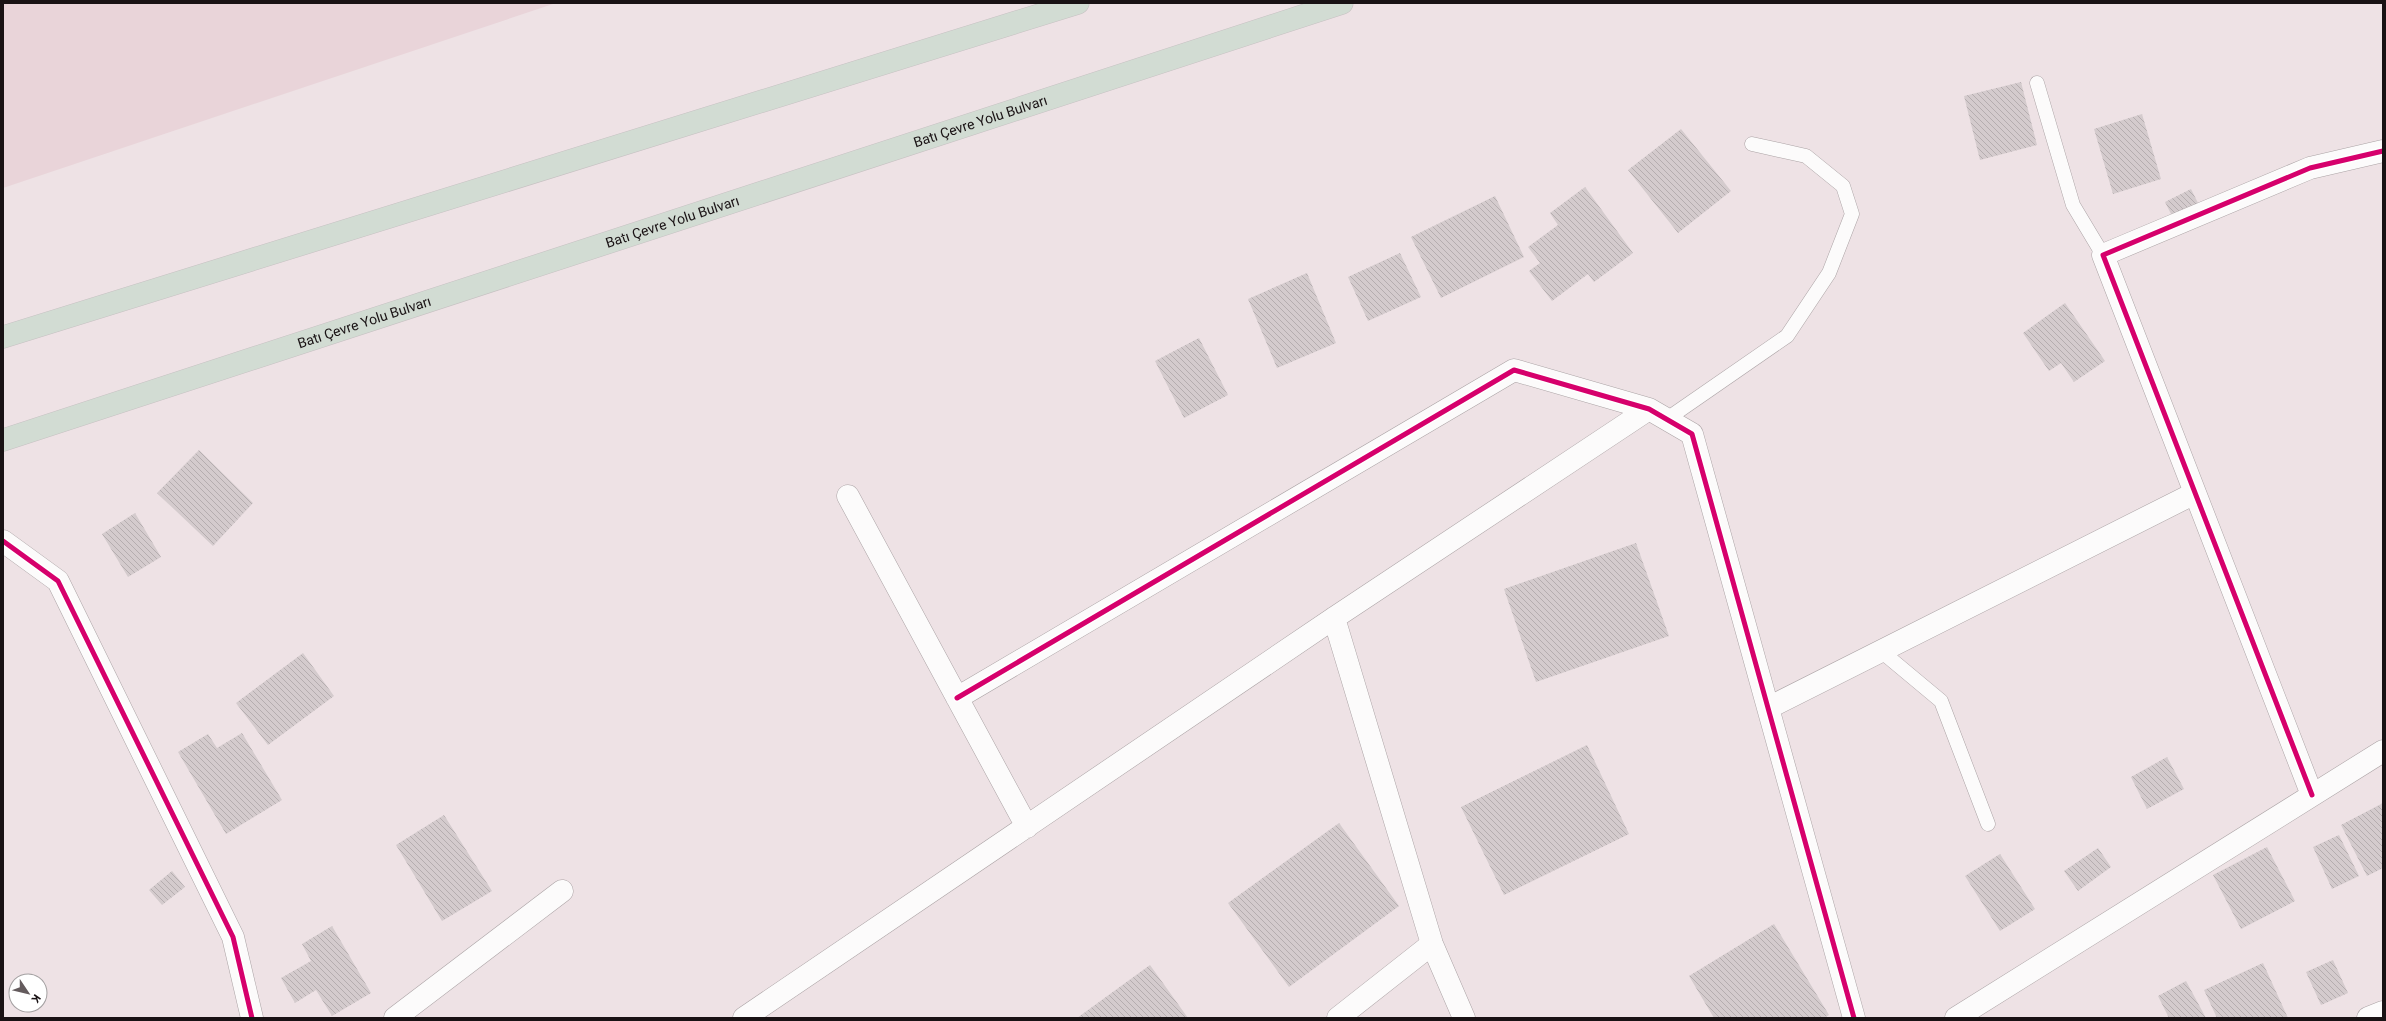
<svg xmlns="http://www.w3.org/2000/svg" width="2386" height="1021" font-family="Roboto,sans-serif">
<defs>
<pattern id="building-back-hatch" width="6" height="6" patternUnits="userSpaceOnUse"><rect width="6" height="6" fill="#d4cbcd"/><path d="M-1 5l2 2M0 0l6 6M5-1l2 2" fill="none" stroke="#b5adaf"/></pattern>
</defs>
<rect width="100%" height="100%" fill="#eee2e5"/>
<!-- built -->
<path fill="#e9d4d9" d="M 3,3 L 556,3 L 3,188 Z"/>
<!-- building -->
<path fill="url(#building-back-hatch)" d="M 2021,82 L 2037,145 L 1980,160 L 1964,96 Z
M 2142,114 L 2161,179 L 2113,194 L 2094,129 Z
M 1681,129 L 1731,191 L 1678,233 L 1628,170 Z
M 1585,187 L 1633,253 L 1594,282 L 1588,274 L 1552,301 L 1529,271 L 1540,263 L 1528,247 L 1558,225 L 1550,213 Z
M 2191,189 L 2199,205 L 2173,218 L 2165,202 Z
M 1495,196 L 1524,257 L 1441,298 L 1411,237 Z
M 1400,253 L 1421,297 L 1368,321 L 1348,277 Z
M 1307,273 L 1336,343 L 1277,368 L 1248,299 Z
M 2065,303 L 2105,361 L 2074,382 L 2061,363 L 2049,371 L 2023,333 Z
M 1199,338 L 1228,395 L 1184,418 L 1155,361 Z
M 199,450 L 253,503 L 213,546 L 157,493 Z
M 135,513 L 161,557 L 128,577 L 102,534 Z
M 1636,543 L 1669,636 L 1536,682 L 1504,589 Z
M 303,653 L 334,696 L 268,745 L 236,703 Z
M 242,733 L 282,800 L 226,834 L 178,752 L 208,734 L 217,748 Z
M 1587,745 L 1629,834 L 1504,895 L 1461,807 Z
M 2167,757 L 2184,789 L 2147,809 L 2131,777 Z
M 2383,803 L 2383,868 L 2367,876 L 2341,825 Z
M 444,815 L 492,891 L 442,921 L 396,845 Z
M 1339,823 L 1399,906 L 1289,987 L 1228,903 Z
M 2339,835 L 2359,876 L 2332,889 L 2313,847 Z
M 2267,847 L 2295,901 L 2241,929 L 2213,875 Z
M 2098,848 L 2111,867 L 2078,891 L 2064,871 Z
M 2000,854 L 2035,909 L 2000,931 L 1965,876 Z
M 172,871 L 185,887 L 162,905 L 149,890 Z
M 1774,924 L 1829,1015 L 1824,1018 L 1714,1018 L 1689,976 Z
M 332,926 L 371,993 L 332,1016 L 316,990 L 295,1003 L 281,978 L 311,961 L 302,944 Z
M 2333,960 L 2348,993 L 2321,1005 L 2306,972 Z
M 2263,963 L 2288,1018 L 2217,1018 L 2204,990 Z
M 1150,965 L 1188,1018 L 1077,1018 Z
M 2186,981 L 2206,1018 L 2169,1018 L 2158,996 Z"/>
<g fill="none" stroke-linecap="round" stroke-linejoin="round">
<defs>
<path id="service" d="M 2037,83 L 2073,205 L 2103,255
M 1667,419 L 1787,336 L 1829,273 L 1852,214 L 1843,186 L 1806,156 L 1752,144
M 1881,651 L 1941,701 L 1988,824"/>
<path id="minor" d="M 848,496 L 1027,827
M 3,541 L 58,581 L 233,937 L 252,1018
M 1334,618 L 1432,944 L 1464,1018
M 957,698 L 1514,370 L 1649,409 L 1692,434 L 1854,1018
M 1768,708 L 2195,493
M 2312,795 L 2103,255 L 2310,168 L 2383,151
M 395,1018 L 562,891
M 744,1018 L 1334,618 L 1649,409
M 1338,1018 L 1432,944
M 1956,1018 L 2383,751
M 2368,1018 L 2383,1012"/>
<g id="trunk">
<path d="M 3,337 L 1078,3"/>
<path id="s1" d="M 3,440 L 1342,3"/>
</g>
</defs>
<!-- service casing -->
<use href="#service" stroke="#aba3a5" stroke-width="15"/>
<!-- minor casing -->
<use href="#minor" stroke="#aba3a5" stroke-width="23"/>
<!-- trunk casing -->
<use href="#trunk" stroke="#c6c1c2" stroke-width="23"/>
<!-- service -->
<use href="#service" stroke="#fcfbfb" stroke-width="14"/>
<!-- minor -->
<use href="#minor" stroke="#fcfbfb" stroke-width="22"/>
<!-- trunk -->
<use href="#trunk" stroke="#d2dcd3" stroke-width="22"/>
<defs>
<path id="cycleway" d="M 3,541 L 58,581 L 233,937 L 252,1018
M 957,698 L 1514,370 L 1649,409 L 1692,434 L 1854,1018
M 2312,795 L 2103,255 L 2310,168 L 2383,151"/>
</defs>
<!-- cycleway casing -->
<use href="#cycleway" stroke="#fff" stroke-width="8"/>
<!-- cycleway -->
<use href="#cycleway" stroke="#d6006c" stroke-width="5"/>
</g>
<g text-anchor="middle" dominant-baseline="central" stroke-width="3.5" stroke-linejoin="round" paint-order="stroke">
<!-- street labels -->
<g font-size="14" fill="#191214" stroke="#fff">
<text stroke="none"><textPath href="#s1" startOffset="1028">Batı Çevre Yolu Bulvarı</textPath></text>
<text stroke="none"><textPath href="#s1" startOffset="704">Batı Çevre Yolu Bulvarı</textPath></text>
<text stroke="none"><textPath href="#s1" startOffset="380">Batı Çevre Yolu Bulvarı</textPath></text>
</g>
</g>
<!-- border -->
<rect width="2386" height="1021" fill="none" stroke="#191214" stroke-width="8"/>
<!-- north arrow -->
<g transform="translate(28 993) rotate(125)"><circle r="19" fill="#ffffff" stroke="#a3a0a1"/>
<path d="M0-3L7 15L0 10L-7 15Z" fill="#645b5d"/>
<text y="-6" font-size="11" font-weight="bold" text-anchor="middle" fill="#191214">K</text>
</g>
</svg>
